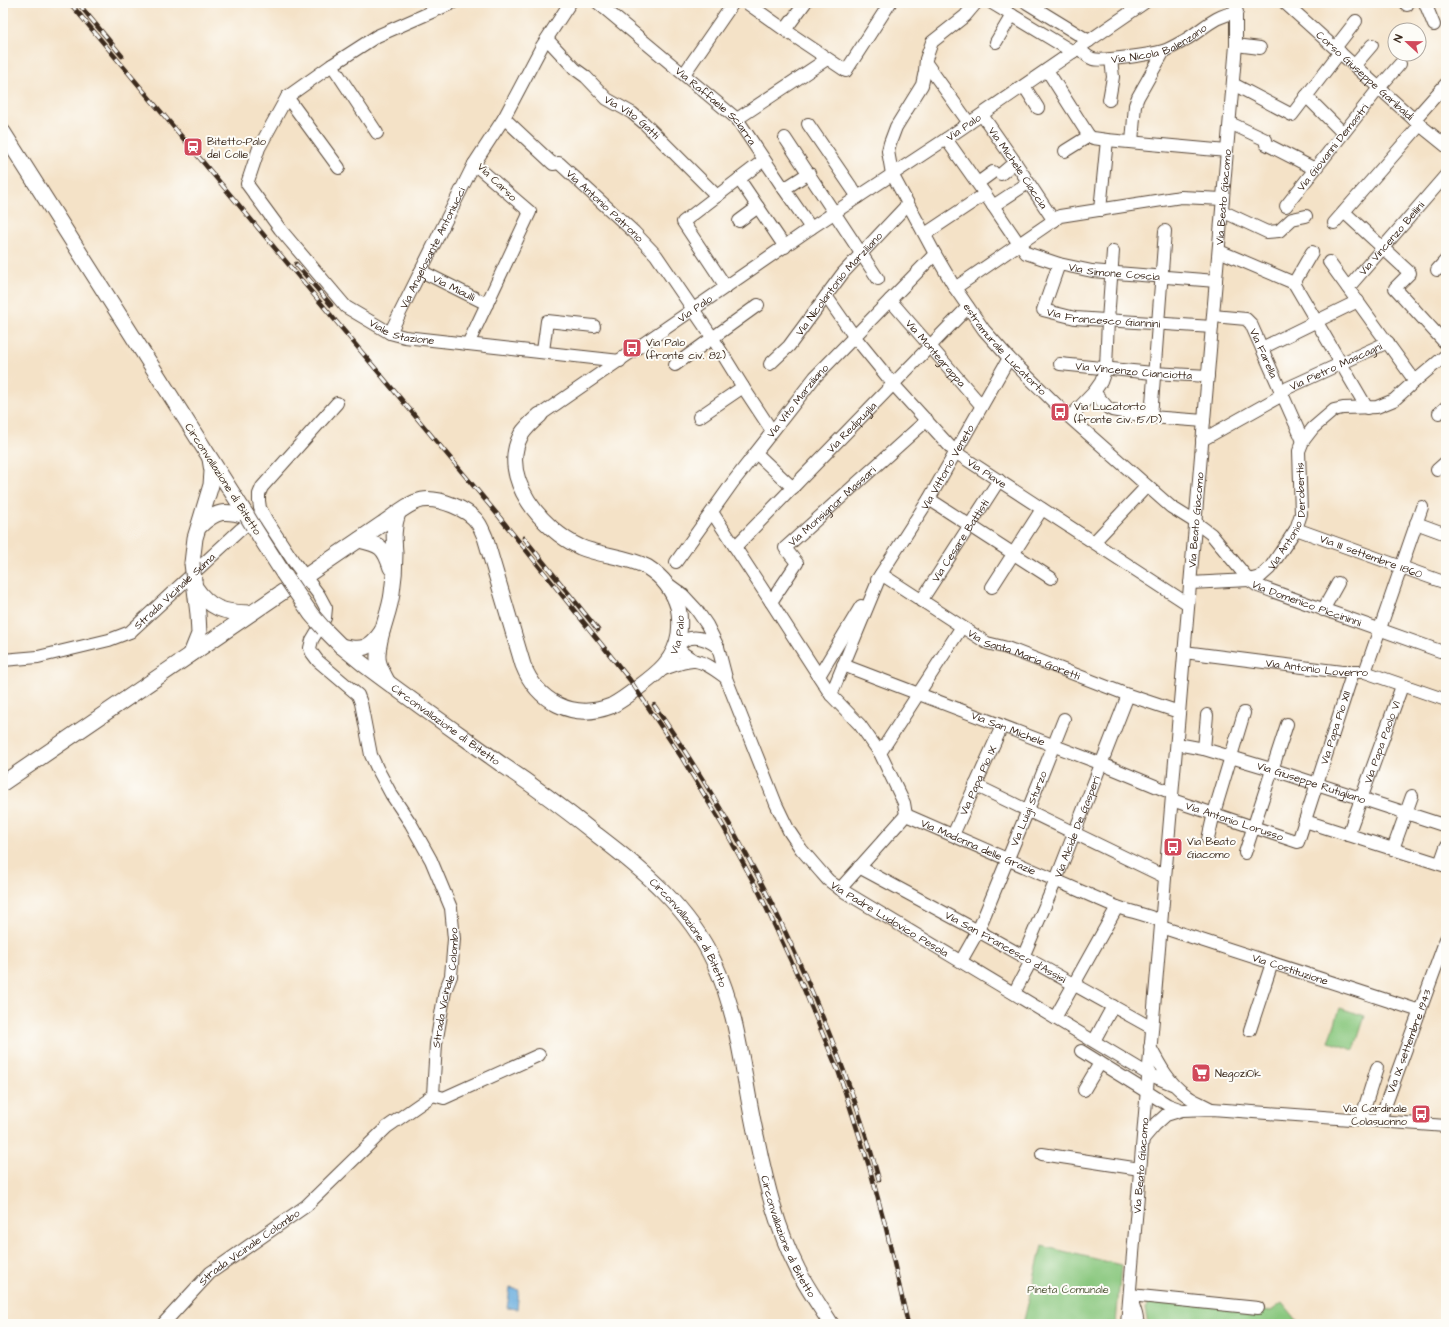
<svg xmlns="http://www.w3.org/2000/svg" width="1449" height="1327" font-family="'Architects Daughter',sans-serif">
<rect width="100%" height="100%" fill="#fdfcf7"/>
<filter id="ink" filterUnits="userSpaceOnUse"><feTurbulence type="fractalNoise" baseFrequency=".025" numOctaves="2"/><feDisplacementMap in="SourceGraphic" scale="8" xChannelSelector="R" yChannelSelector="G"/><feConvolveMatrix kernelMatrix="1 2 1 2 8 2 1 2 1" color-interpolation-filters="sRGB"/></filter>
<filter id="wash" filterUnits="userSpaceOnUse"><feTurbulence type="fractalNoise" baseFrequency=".012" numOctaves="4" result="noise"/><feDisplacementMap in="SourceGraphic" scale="16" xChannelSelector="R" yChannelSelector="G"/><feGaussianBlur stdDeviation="0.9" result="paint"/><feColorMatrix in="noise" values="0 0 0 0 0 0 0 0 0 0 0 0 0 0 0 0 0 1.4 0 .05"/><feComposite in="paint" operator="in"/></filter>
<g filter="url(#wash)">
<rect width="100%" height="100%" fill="#f4e2c7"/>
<!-- green -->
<path fill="#8ac87f" stroke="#62794e" d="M 1340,1008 L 1365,1016 L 1354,1050 L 1329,1042 Z
M 1042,1246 L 1121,1265 L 1116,1324 L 1023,1324 Z
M 1150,1298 L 1271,1311 L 1282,1303 L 1299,1324 L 1148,1324 L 1145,1309 L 1147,1307 L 1147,1301 Z"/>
<!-- water -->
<path fill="#69adde" stroke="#526c7e" d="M 510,1288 L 519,1290 L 517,1309 L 507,1308 Z"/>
</g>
<g filter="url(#ink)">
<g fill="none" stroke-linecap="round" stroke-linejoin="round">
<defs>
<g id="minor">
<path id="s1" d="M 452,3 L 377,36 L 332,65 L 287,97 L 259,148 L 247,184 L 280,229 L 346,307 L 390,333 L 405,337 L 620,361"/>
<path id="s2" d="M 598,3 L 737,119 L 784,189 L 811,228"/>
<path d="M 747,3 L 785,30 L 846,71 L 890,3"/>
<path id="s3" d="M 976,3 L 965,16 L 932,42 L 926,59 L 925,71 L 922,85 L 896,127 L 890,143 L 888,151 L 892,174 L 935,254 L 955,288 L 984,330 L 1009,358 L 1067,415 L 1171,507 L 1195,522 L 1211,534 L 1249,580 L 1258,586 L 1440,651"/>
<path d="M 992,3 L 1073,52"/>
<path d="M 1027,3 L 1089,41"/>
<path id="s4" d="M 1285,3 L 1420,125 L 1446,146"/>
<path d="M 1405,3 L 1407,5"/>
<path d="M 1425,3 L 1434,25"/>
<path d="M 785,30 L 805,3"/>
<path id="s5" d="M 547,39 L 575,69 L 586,77 L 607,99 L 632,113 L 644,123 L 717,196"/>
<path d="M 996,42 L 1012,15"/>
<path d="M 1236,45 L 1260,48"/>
<path id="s6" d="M 1079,48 C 1083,52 1087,57 1093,59 C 1102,62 1152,54 1163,51 C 1170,49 1178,44 1185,40 C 1204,29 1213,16 1237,12"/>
<path d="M 1335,48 L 1356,21"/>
<path d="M 926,63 L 969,123"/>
<path d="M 332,65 L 377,133"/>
<path d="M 1354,66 L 1372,45"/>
<path d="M 1047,70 L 1089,136"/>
<path d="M 684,74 L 733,3"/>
<path d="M 1233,84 L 1292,115 L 1340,52"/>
<path d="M 1024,86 L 1038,108"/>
<path d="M 1306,96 L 1343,133"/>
<path d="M 287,97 L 339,168"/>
<path d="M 1109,100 L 1113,77 L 1111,59"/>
<path id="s7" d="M 982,115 L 1015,162 L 1054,221"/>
<path id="s8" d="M 504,118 L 553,164 L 559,163 L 634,232 L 656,255 L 712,337 L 743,387 L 772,431"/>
<path d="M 737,119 L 827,59"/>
<path d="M 1414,120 L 1446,84"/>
<path d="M 1230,123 L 1266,140 L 1266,144 L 1315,169"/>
<path d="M 808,124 L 858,197"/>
<path d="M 1089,136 L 1093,138 L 1107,140 L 1227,151"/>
<path d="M 785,138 L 878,279"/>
<path id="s9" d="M 946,139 L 985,194 L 1019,244 L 1026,253 L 1059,264 L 1092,271 L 1216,281"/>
<path d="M 1132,142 L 1135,105 L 1138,97 L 1164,51"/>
<path d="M 1065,151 L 1089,136"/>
<path d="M 1001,174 L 1015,162"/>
<path d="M 739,179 L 785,247"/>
<path d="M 978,183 L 993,172"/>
<path d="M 784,189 L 809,173"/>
<path d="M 993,206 L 1028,183"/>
<path id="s10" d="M 1286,206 L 1379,88 L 1400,64"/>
<path d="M 1100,210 L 1107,140"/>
<path d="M 1222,211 L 1267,232 L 1279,231 L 1292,219 L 1306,216"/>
<path d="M 1344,212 L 1410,273 L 1395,288 L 1446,344"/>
<path d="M 739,221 L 758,207"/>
<path d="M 1334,223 L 1420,125"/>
<path d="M 925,234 L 985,194"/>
<path d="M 1219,251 L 1294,283"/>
<path d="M 1329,262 L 1415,381"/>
<path id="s11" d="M 1059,264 L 1043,310 L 1075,318 L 1212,327"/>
<path d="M 1437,270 L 1446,260"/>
<path id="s12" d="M 421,271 L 487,304"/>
<path d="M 1294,283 L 1367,408"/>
<path d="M 1294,283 L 1312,252"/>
<path d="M 726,287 L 683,222 L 764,160"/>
<path d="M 955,288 L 1060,216 L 1181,197 L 1223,199"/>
<path id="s13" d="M 1348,288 L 1446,175"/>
<path id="s14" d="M 826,296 L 854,336 L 894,385 L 955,452 L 1188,604"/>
<path id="s15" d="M 890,300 L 981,405"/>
<path id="s16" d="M 1213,316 L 1246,319 L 1251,324 L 1303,441"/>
<path id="s17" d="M 390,333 L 474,164"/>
<path d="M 468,344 L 530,212 L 474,164 L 504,118 L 542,46 L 570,3"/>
<path d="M 1262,348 L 1358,301"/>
<path d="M 543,351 L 547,321 L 594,326"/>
<path id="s18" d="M 770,364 L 789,346 L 843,273 L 908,204"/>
<path id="s19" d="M 1060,364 L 1153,373 L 1208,376"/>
<path d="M 675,365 L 758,305"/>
<path d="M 1094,392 L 1108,408 L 1112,410 L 1151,417 L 1204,421"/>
<path d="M 1439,413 L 1446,407"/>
<path id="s20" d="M 540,415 L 811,228 L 946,139 L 1144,3"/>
<path d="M 699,417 L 743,387"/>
<path d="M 1070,417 L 1094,392 L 1101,382 L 1106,368 L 1108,320 L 1113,251"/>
<path d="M 1151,417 L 1165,231"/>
<path id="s21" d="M 1202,440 L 1277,398 L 1281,391 L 1388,342"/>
<path d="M 756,453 L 793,488"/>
<path d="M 1437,470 L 1446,462"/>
<path d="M 929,499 L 1051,578"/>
<path d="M 712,512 L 771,602 L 831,695 L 860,725 L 880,753 L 904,803 L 906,815"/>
<path d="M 1416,523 L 1446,534"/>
<path id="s22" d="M 1296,529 L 1446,583"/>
<path d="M 1094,542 L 1147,486"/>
<path id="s23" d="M 735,547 L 968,307"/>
<path id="s24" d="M 676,562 L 733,482 L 815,377 L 935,254"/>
<path id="s25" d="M 877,580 L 929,499 L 1009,358"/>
<path id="s26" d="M 1190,583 L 1249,580 L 1260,577 L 1270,568 L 1296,529 L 1301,514 L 1299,451 L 1303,441 L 1313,428 L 1334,410 L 1343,408 L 1377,407 L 1394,400 L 1415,381 L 1446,355"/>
<path id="s27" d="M 668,584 L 683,595 L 696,609 L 707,625 L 718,647 L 726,678 L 776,804 L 789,831 L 801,849 L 820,871 L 828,880 L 840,889 L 1148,1074 L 1172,1084"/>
<path d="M 992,587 L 1042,509"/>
<path id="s28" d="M 921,601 L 999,480"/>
<path id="s29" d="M 771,602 L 797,563 L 785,548 L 927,420"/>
<path d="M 1323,610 L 1338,583"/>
<path id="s30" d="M 1184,652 L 1342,672 L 1365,672 L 1446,700"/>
<path id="s31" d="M 3,660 L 38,657 L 109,640 L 130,632 L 241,529 L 257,517"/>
<path d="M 695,661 L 684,654 L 676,646 C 680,644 684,640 687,639 C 698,635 710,641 718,647"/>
<path id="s32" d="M 843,665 L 1102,764 L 1172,793"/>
<path d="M 661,670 C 670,667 686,660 695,661 C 706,662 718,672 726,678"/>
<path d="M 1365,672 L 1422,507"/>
<path d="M 819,676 L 861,606"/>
<path id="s33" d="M 831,695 L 881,574 L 987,643 L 1007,648 L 1128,695 L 1179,712"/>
<path id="s34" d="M 1177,744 L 1204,749 L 1271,769 L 1446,826"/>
<path d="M 1204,749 L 1207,715"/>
<path d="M 880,753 L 961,628"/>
<path d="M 975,785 L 1165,877"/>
<path id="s35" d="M 1172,800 L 1298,842 L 1353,672"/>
<path id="s36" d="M 906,815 L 1117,907 C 1132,912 1147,915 1161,921"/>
<path d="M 1305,821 L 1446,866"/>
<path id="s37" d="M 953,835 L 1002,726"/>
<path id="s38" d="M 1348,835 L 1402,686"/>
<path d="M 1208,839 L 1214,813 L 1244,713"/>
<path d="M 1393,849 L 1412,796"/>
<path d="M 1245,853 L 1287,724"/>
<path d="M 1440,864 L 1446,847"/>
<path id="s39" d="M 859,867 L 978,931 L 1152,1028"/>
<path d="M 840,889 L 906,815"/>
<path id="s40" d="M 1161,927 L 1420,1011"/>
<path id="s41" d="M 1023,957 L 1056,880 L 1128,695"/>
<path id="s42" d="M 961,961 L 978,931 L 1028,810 L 1064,719"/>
<path d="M 1014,993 L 1031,961"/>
<path d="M 1055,1018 L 1117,907"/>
<path d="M 1250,1030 L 1272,963"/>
<path d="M 1094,1041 L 1113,1006"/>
<path d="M 1150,1047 C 1160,1066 1169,1083 1186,1095 C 1193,1101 1203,1104 1211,1109"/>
<path d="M 1081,1051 L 1168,1105 L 1182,1110 L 1212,1109 L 1446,1126"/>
<path d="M 1084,1090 L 1100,1063"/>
<path d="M 433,1095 L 444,1098 L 539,1055"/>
<path d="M 1361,1119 L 1377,1068"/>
<path id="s43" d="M 1380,1120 L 1446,939"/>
<path d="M 1143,1139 L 1155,1125 L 1166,1115 L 1182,1110"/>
<path d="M 1042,1154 L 1140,1169"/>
<path id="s44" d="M 163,1324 L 210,1273 L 306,1206 L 387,1127 L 433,1095 L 436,1044 L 445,991 L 451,976 L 454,939 L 451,908 L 431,860 L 411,824 L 391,794 L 377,768 L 371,755 L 361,703 L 358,695 L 318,661 L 312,653 L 310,648 L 312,640 L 325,618 L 326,608 L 319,595 L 294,562 L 267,521 L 260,508 L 259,501 L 259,494 L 262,487 L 337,403"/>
<path id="s45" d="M 1127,1324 L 1236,45 L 1236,3"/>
<path d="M 1138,1324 L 1136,1314 L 1130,1295 L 1258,1308"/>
</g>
<g id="major">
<path d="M 3,132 L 247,516"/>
<path d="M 200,526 C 217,510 224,510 247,516"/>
<path d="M 253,526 L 283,573"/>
<path d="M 359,540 C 380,545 384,546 391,568"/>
<path d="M 192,563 L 195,538 L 211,485 L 212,471 L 210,459"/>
<path d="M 195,587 C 210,609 224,613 250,613"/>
<path id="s46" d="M 324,629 L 341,646 L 363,664 C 408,698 455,731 501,764 C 534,786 566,810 597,835 C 643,870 689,908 714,962 C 740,1018 743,1080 757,1140 C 766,1184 777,1229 798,1270 C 807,1288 820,1306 831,1324"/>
<path d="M 341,646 C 362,651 370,649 382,631"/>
<path d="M 191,654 L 199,634 L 198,614 L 194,581"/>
<path d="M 387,681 C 383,673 377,664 378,655 C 378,635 390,613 392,593 C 394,580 395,566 395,553 C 394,539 393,527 398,513"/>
<path id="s47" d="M 3,783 L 382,524 C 394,516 408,503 422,500 C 438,497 469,509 478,523 C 481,527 483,533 485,537 L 523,665 C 537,701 572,721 611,706 C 621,701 630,694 639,687 C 658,673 675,660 679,634 C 680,625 680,615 678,607 C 673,590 661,576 647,567 C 627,556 601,556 580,547 C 543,530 498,478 521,435 C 526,427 533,421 540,415"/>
</g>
</defs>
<!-- minor casing -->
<use href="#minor" stroke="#574637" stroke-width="14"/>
<!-- major casing -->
<use href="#major" stroke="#574637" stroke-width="17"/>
<!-- minor -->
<use href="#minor" stroke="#fff" stroke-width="12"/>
<!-- major -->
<use href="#major" stroke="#fff" stroke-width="15"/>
<defs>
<path id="rail" d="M 70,3 L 497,514 L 630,680 L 682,758 L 723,826 L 760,894 L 803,987 L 839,1073 L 869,1166 L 886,1228 L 908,1324
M 78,3 L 122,56
M 296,264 L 331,305
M 524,538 L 598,630
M 654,705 C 687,753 718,802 746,854 C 775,907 800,962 823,1018 C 845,1071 864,1124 879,1180"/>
</defs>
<!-- rail casing -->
<use href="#rail" stroke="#3b2a1e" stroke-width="4.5"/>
<!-- rail -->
<use href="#rail" stroke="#fdfcf7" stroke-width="3" stroke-dasharray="9" stroke-linecap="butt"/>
<defs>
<path id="major-bridge" d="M 247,516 L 253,526
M 192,563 L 194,581
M 283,573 L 311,614 L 324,629"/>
</defs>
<!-- major-bridge casing -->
<use href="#major-bridge" stroke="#574637" stroke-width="17" stroke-linecap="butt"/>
<!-- major-bridge -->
<use href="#major-bridge" stroke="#fff" stroke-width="15"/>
</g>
</g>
<!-- icons -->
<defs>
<symbol id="station-square" viewBox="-11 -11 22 22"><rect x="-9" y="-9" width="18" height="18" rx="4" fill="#d1495b" stroke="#fdfcf7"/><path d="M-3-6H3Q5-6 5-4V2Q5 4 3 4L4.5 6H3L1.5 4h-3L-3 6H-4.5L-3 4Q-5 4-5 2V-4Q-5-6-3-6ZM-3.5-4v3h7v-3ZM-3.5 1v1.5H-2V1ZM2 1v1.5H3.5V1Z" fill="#fff"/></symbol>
<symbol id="bus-square" viewBox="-11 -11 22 22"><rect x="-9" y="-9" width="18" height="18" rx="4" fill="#d1495b" stroke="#fdfcf7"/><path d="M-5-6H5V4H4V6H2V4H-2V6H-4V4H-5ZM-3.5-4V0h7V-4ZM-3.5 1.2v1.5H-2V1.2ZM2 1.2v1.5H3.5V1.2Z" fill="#fff"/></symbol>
<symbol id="supermarket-square" viewBox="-11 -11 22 22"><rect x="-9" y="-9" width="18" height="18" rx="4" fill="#d1495b" stroke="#fdfcf7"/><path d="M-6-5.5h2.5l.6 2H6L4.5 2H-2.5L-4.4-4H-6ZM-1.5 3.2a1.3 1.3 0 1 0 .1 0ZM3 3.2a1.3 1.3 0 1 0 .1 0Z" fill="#fff"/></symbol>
</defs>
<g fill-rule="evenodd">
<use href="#station-square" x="182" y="136" width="22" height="22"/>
<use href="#bus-square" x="621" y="337" width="22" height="22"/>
<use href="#bus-square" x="1049" y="401" width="22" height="22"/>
<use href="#bus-square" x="1162" y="836" width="22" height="22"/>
<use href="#supermarket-square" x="1190" y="1062" width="22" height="22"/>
<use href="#bus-square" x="1410" y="1103" width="22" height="22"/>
</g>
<g text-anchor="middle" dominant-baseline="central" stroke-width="4" stroke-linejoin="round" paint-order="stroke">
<!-- street labels -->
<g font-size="11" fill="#3b2a1e" stroke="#fdfcf7">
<text stroke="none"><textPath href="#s6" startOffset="87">Via Nicola Balenzano</textPath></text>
<text stroke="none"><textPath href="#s4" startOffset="108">Corso Giuseppe Garibaldi</textPath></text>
<text stroke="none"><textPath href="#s2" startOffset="157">Via Raffaele Sciarra</textPath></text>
<text stroke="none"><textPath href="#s5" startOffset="116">Via Vito Gatti</textPath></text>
<text stroke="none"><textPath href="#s20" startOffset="512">Via Palo</textPath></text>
<text stroke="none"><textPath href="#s10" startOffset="75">Via Giovanni Demastri</textPath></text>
<text stroke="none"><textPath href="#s7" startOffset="64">Via Michele Ciaccia</textPath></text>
<text transform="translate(497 182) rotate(44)">Via Carso</text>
<text stroke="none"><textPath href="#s45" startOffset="1131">Via Beato Giacomo</textPath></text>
<text stroke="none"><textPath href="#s8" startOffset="136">Via Antonio Patrono</textPath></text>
<text stroke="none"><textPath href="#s13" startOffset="66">Via Vincenzo Bellini</textPath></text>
<text stroke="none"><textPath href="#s17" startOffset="95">Via Angelosante Antoniucci</textPath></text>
<text stroke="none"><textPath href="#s9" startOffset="230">Via Simone Coscia</textPath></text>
<text stroke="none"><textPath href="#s18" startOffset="106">Via Nicolantonio Marziliano</textPath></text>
<text stroke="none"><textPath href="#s12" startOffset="37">Via Miaulli</textPath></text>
<text stroke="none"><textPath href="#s20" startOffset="188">Via Palo</textPath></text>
<text stroke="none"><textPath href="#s11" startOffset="110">Via Francesco Giannini</textPath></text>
<text stroke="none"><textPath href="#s1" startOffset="507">Viale Stazione</textPath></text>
<text stroke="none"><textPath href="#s3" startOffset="411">estramurale Lucatorto</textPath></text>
<text stroke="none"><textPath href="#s15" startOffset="70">Via Montegrappa</textPath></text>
<text stroke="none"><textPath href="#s16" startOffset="72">Via Farella</textPath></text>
<text stroke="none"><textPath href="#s21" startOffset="154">Via Pietro Mascagni</textPath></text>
<text stroke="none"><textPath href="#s19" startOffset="74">Via Vincenzo Cianciotta</textPath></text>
<text stroke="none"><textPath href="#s24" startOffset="202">Via Vito Marziliano</textPath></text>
<text stroke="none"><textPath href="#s23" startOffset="167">Via Redipuglia</textPath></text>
<text stroke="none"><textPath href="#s25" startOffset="133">Via Vittorio Veneto</textPath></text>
<text stroke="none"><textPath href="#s14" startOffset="241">Via Piave</textPath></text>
<text transform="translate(223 479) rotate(57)">Circonvallazione di Bitetto</text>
<text stroke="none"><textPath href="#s29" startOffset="129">Via Monsignor Massari</textPath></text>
<text stroke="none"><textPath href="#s26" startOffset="141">Via Antonio Derobertis</textPath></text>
<text stroke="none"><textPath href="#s45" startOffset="807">Via Beato Giacomo</textPath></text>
<text stroke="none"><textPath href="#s28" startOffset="72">Via Cesare Battisti</textPath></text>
<text stroke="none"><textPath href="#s22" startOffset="80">Via III settembre 1860</textPath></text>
<text stroke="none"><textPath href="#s31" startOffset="191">Strada Vicinale Suma</textPath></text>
<text stroke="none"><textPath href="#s3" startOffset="811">Via Domenico Piccininni</textPath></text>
<text stroke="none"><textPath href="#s47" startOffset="928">Via Palo</textPath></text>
<text stroke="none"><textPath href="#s33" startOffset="296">Via Santa Maria Goretti</textPath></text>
<text stroke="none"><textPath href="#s30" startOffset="134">Via Antonio Loverro</textPath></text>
<text stroke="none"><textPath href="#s46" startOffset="155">Circonvallazione di Bitetto</textPath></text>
<text stroke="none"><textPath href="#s32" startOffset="177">Via San Michele</textPath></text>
<text stroke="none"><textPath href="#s35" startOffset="253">Via Papa Pio XII</textPath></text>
<text stroke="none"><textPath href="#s38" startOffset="99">Via Papa Paolo VI</textPath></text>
<text stroke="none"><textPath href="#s37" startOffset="60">Via Papa Pio IX</textPath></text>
<text stroke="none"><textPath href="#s34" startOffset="140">Via Giuseppe Rutigliano</textPath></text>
<text stroke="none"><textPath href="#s42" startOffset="167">Via Luigi Sturzo</textPath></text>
<text stroke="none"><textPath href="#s35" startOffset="66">Via Antonio Lorusso</textPath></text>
<text stroke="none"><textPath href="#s41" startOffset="141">Via Alcide De Gasperi</textPath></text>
<text stroke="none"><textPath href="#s36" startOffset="79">Via Madonna delle Grazie</textPath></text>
<text stroke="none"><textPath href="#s27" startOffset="415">Via Padre Ludovico Pesola</textPath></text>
<text stroke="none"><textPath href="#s46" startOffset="478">Circonvallazione di Bitetto</textPath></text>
<text stroke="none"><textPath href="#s39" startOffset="167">Via San Francesco d'Assisi</textPath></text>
<text stroke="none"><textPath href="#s40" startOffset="136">Via Costituzione</textPath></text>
<text stroke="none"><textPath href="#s44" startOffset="464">Strada Vicinale Colombo</textPath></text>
<text stroke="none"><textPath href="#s43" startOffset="84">Via IX settembre 1943</textPath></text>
<text stroke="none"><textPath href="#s45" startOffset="159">Via Beato Giacomo</textPath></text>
<text stroke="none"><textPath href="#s46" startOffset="802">Circonvallazione di Bitetto</textPath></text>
<text stroke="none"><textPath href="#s44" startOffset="116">Strada Vicinale Colombo</textPath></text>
</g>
<!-- poi labels -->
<g font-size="11" fill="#3b2a1e" stroke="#fdfcf7" text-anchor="start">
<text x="207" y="141">Bitetto-Palo<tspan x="207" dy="13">del Colle</tspan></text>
<text x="646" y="342">Via Palo<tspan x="646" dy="13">(fronte civ. 82)</tspan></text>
<text x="1074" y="406">Via Lucatorto<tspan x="1074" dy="13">(fronte civ. 15/D)</tspan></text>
<text x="1187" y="841">Via Beato<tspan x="1187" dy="13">Giacomo</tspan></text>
<text x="1215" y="1073">NegoziOk</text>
<text x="1407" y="1108" text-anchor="end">Via Cardinale<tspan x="1407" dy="13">Colasuonno</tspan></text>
</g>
<!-- park labels -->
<g font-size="11" fill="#53593b" stroke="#fdfcf7">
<text x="1068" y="1289">Pineta Comunale</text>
</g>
</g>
<!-- margin -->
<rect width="1449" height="1327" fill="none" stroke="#fdfcf7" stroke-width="16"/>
<!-- north arrow -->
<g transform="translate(1407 42) rotate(292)"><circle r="19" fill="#fdfcf7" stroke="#afa8a0"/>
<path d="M0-3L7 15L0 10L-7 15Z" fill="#d1495b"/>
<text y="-6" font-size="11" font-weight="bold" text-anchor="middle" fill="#3b2a1e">N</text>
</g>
</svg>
